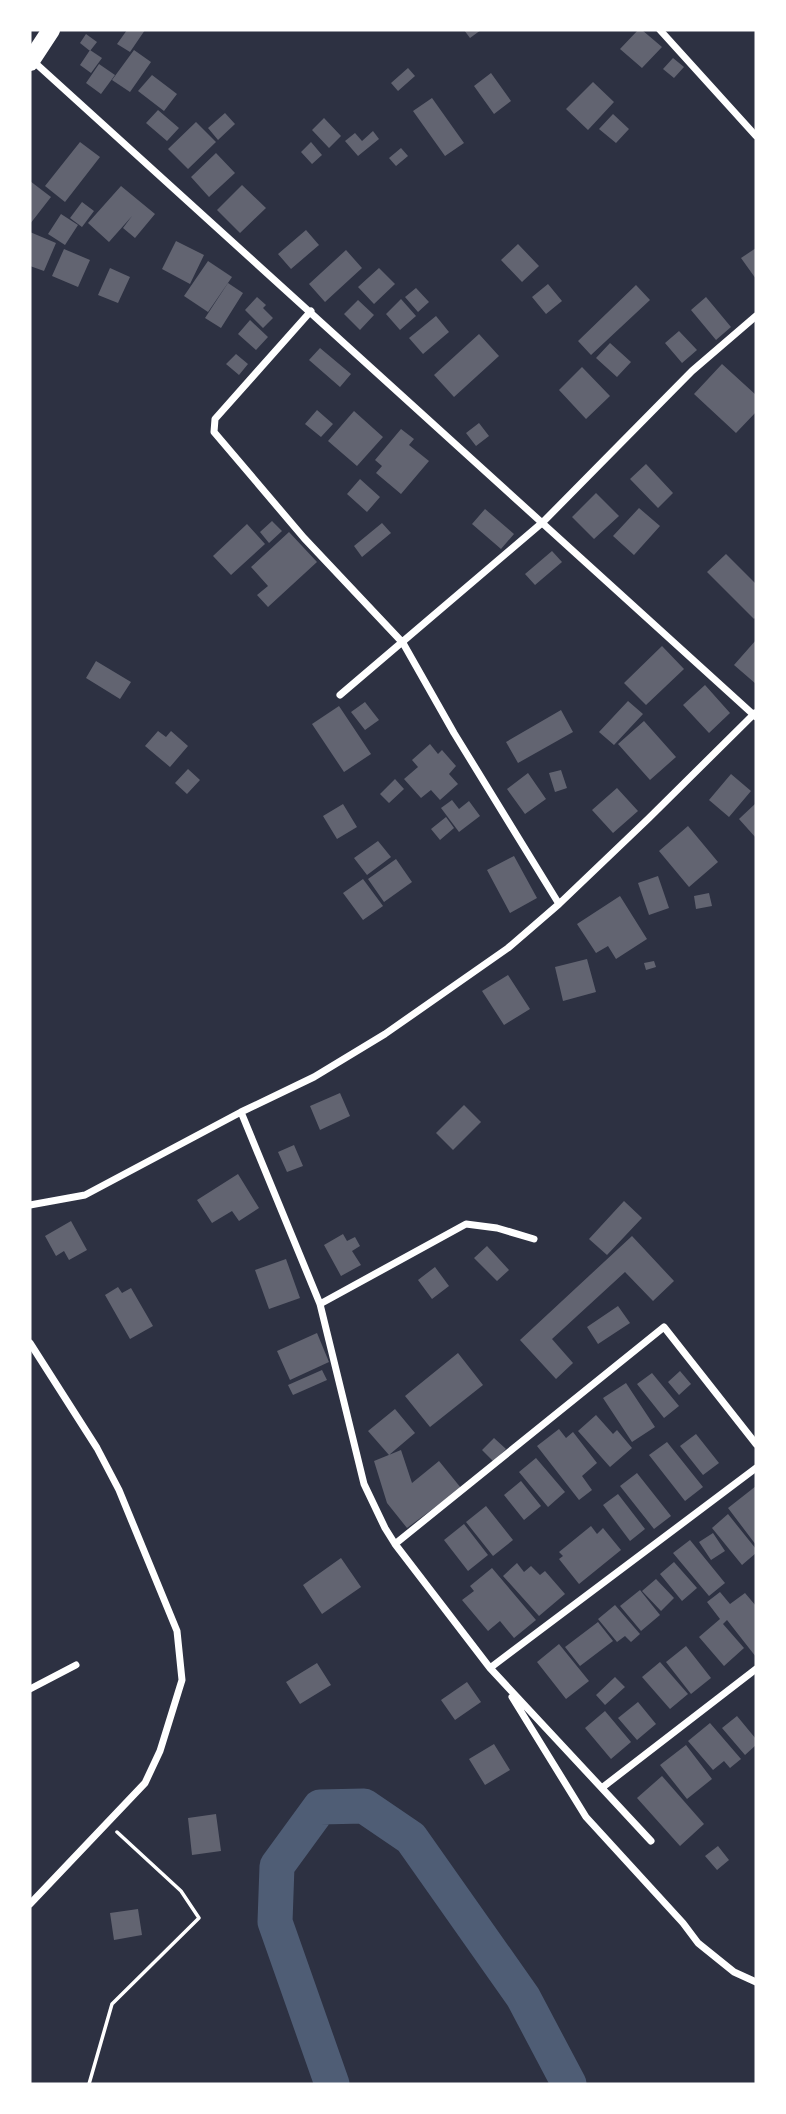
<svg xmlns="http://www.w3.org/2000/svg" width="786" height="2114" font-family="Roboto,sans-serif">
<rect width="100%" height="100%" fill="#2d3142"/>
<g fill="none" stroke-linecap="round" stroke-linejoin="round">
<!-- river -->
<path stroke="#4f5d75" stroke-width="35" d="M 332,2084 L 275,1922 L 277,1866 L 320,1807 L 364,1806 L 411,1838 L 523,1997 L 569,2084"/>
</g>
<!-- building -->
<path fill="#626471" d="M 127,30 L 145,30 L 130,52 L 117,44 Z
M 464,30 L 481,30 L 470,38 Z
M 638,30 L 642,30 L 662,47 L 642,68 L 620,49 Z
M 86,34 L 97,42 L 90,51 L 80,43 Z
M 90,50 L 102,58 L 91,73 L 80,65 Z
M 134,50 L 151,62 L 130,92 L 112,80 Z
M 673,58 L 684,67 L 674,78 L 663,69 Z
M 99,64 L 115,75 L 101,94 L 86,83 Z
M 408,68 L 415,76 L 398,91 L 391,83 Z
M 491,73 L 511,101 L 494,114 L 474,86 Z
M 152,75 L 177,94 L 164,111 L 138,91 Z
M 593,82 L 614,102 L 588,130 L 566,109 Z
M 432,98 L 464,143 L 445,156 L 413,111 Z
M 158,110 L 179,128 L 167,141 L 146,123 Z
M 225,113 L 235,124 L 218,140 L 208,128 Z
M 613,114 L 629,129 L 616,143 L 599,129 Z
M 324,118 L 341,136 L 329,148 L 312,130 Z
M 196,122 L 216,142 L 188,169 L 168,149 Z
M 373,131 L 379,139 L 358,156 L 345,141 L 355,133 L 362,141 Z
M 80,142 L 100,157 L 65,202 L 45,186 Z
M 311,142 L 322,155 L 312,164 L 301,152 Z
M 401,148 L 408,156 L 396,166 L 389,158 Z
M 216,153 L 235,173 L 209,197 L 191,177 Z
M 30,181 L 51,197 L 30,224 Z
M 242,185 L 266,208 L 240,233 L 217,210 Z
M 121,186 L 155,214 L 135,238 L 123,228 L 132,216 L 109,242 L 88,223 Z
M 82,202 L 94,211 L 82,227 L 70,218 Z
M 61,214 L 78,225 L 65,245 L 48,234 Z
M 306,230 L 319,245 L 291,269 L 278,254 Z
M 30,232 L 56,243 L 44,271 L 30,266 Z
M 176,241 L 204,255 L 190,284 L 162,269 Z
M 518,244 L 539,266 L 522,282 L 501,260 Z
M 756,248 L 756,279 L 741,258 Z
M 64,249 L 90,260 L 78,287 L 52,276 Z
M 346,250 L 362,268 L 325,302 L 309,284 Z
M 208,261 L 232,277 L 208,312 L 184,296 Z
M 110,268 L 130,277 L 118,303 L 98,295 Z
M 379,268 L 395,284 L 374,304 L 358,287 Z
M 228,283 L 243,293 L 221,328 L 205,318 Z
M 548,284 L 562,301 L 546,314 L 532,297 Z
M 636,285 L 650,300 L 591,355 L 578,341 Z
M 416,288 L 429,302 L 418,312 L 405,297 Z
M 257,297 L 266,305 L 263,308 L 273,318 L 263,328 L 245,310 Z
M 706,297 L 731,327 L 716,340 L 691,310 Z
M 401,299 L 416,316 L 400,330 L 386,314 Z
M 358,300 L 374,315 L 360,330 L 344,314 Z
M 436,316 L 449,332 L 423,354 L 409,338 Z
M 250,320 L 268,337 L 256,350 L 238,334 Z
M 679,331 L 697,350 L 682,363 L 665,343 Z
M 479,334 L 499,356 L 454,397 L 434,375 Z
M 610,343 L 631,362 L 617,377 L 596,358 Z
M 320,348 L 351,374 L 340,387 L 309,360 Z
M 236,354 L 248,364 L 239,375 L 226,364 Z
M 722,364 L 756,395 L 756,412 L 736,433 L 694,394 Z
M 582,367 L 610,396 L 586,419 L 559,390 Z
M 317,410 L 333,424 L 321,437 L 305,424 Z
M 354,411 L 383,437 L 357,466 L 328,441 Z
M 479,423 L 489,436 L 476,446 L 466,433 Z
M 401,429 L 414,439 L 409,445 L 429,461 L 401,494 L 376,473 L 382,466 L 375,460 Z
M 646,464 L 673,493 L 658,508 L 630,479 Z
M 360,479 L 380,497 L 367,512 L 347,494 Z
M 596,493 L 619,516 L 594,539 L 572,517 Z
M 639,508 L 660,526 L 634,555 L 613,536 Z
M 485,509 L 514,534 L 501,549 L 472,524 Z
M 272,521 L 282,531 L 269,543 L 260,532 Z
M 382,523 L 391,533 L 362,557 L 354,546 Z
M 247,524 L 265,544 L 231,575 L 213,556 Z
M 289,532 L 317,562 L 268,607 L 257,595 L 268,586 L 251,567 Z
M 552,551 L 562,562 L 535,585 L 525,574 Z
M 726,554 L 756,584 L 756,617 L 754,619 L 707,572 Z
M 756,640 L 756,684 L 734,665 Z
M 662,646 L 684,669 L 646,705 L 624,683 Z
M 96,661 L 131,682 L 120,699 L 86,678 Z
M 705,685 L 730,713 L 709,733 L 683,705 Z
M 628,701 L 643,714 L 614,745 L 599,732 Z
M 365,702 L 379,720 L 365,730 L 351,712 Z
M 339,706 L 371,754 L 344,772 L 312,724 Z
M 561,710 L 573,732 L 518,763 L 506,742 Z
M 644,721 L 676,757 L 650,780 L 618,744 Z
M 158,731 L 166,737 L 171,731 L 188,746 L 170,767 L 145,746 Z
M 430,744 L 438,754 L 442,750 L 456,766 L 449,774 L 458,784 L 440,800 L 431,790 L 421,798 L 404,779 L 418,767 L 412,760 Z
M 188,769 L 200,780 L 187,794 L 175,783 Z
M 561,770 L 567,788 L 555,792 L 549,773 Z
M 528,773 L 546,799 L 525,814 L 507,789 Z
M 731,774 L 751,791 L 729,817 L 709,800 Z
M 395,779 L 404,789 L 389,803 L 380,794 Z
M 617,788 L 638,811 L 613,833 L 592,810 Z
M 452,800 L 459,809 L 469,801 L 480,816 L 459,832 L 441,808 Z
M 756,803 L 756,838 L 739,819 Z
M 343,804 L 357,827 L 337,839 L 323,816 Z
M 446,817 L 454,828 L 440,840 L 431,829 Z
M 688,826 L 718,862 L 689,887 L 659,851 Z
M 378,841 L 391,857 L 367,875 L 354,858 Z
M 514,856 L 537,898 L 510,913 L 487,870 Z
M 396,859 L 412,882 L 384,902 L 368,879 Z
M 658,876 L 669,908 L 649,915 L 638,883 Z
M 363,879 L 383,906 L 363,920 L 343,893 Z
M 709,893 L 712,906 L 696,909 L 694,896 Z
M 620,896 L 647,939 L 616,959 L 608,946 L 596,953 L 577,924 Z
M 587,959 L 596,992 L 563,1001 L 555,967 Z
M 654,961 L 656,967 L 646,970 L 644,963 Z
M 508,975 L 530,1009 L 504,1025 L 482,991 Z
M 340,1093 L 350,1116 L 320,1130 L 310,1106 Z
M 464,1105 L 481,1122 L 453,1150 L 436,1133 Z
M 294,1145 L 303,1166 L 287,1172 L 278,1152 Z
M 238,1174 L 259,1208 L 239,1221 L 232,1211 L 212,1223 L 197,1200 Z
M 624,1201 L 642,1218 L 607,1255 L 589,1239 Z
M 71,1221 L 87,1250 L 69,1260 L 64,1251 L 56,1256 L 45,1236 Z
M 343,1234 L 347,1241 L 355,1237 L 360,1246 L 352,1251 L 361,1265 L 341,1276 L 324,1245 Z
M 632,1236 L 674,1281 L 653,1301 L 625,1272 L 552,1339 L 573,1363 L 556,1379 L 520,1340 Z
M 487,1246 L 509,1270 L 497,1281 L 474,1258 Z
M 286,1259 L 300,1298 L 269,1309 L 255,1270 Z
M 435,1267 L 449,1286 L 432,1299 L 418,1280 Z
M 118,1287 L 122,1293 L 131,1288 L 153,1326 L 130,1339 L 105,1295 Z
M 618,1306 L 630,1323 L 598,1344 L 587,1327 Z
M 317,1333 L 329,1362 L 290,1380 L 277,1351 Z
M 458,1353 L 483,1385 L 430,1427 L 405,1396 Z
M 322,1370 L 327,1380 L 293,1395 L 288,1385 Z
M 680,1371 L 691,1384 L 679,1395 L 668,1382 Z
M 652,1373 L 679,1406 L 664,1418 L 637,1384 Z
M 626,1383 L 655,1427 L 632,1442 L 603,1398 Z
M 395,1409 L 415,1433 L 389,1455 L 368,1431 Z
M 596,1415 L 613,1434 L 617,1430 L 632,1448 L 610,1467 L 578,1431 Z
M 559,1429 L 566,1438 L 573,1432 L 597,1463 L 582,1476 L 592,1490 L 579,1500 L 537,1446 Z
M 696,1434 L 719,1463 L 703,1475 L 680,1446 Z
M 494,1438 L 506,1449 L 494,1462 L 482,1450 Z
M 667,1442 L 703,1487 L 685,1501 L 649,1455 Z
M 401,1450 L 412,1483 L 439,1461 L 461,1488 L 407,1528 L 387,1503 L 374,1461 Z
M 536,1458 L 565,1492 L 548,1507 L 519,1472 Z
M 637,1473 L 671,1516 L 654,1529 L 620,1486 Z
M 521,1481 L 541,1506 L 524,1520 L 504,1495 Z
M 756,1486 L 756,1545 L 728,1508 Z
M 618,1494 L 645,1529 L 630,1541 L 603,1505 Z
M 486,1506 L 513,1540 L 493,1556 L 466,1522 Z
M 728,1514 L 756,1549 L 756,1553 L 742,1565 L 712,1528 Z
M 464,1524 L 488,1555 L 468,1571 L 444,1540 Z
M 591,1526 L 597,1534 L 603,1528 L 621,1550 L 579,1584 L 559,1559 L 563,1556 L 559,1552 Z
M 713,1533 L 725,1551 L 711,1560 L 699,1542 Z
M 690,1540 L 725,1583 L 709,1596 L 673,1553 Z
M 341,1558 L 361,1587 L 322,1614 L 303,1585 Z
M 674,1562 L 697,1588 L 682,1601 L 660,1574 Z
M 517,1563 L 524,1572 L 531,1566 L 540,1575 L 545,1571 L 565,1594 L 539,1616 L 503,1576 Z
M 492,1568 L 536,1620 L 514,1638 L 500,1621 L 488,1631 L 462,1600 L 474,1591 L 470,1586 Z
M 656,1579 L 674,1598 L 661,1611 L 642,1591 Z
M 640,1590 L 660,1615 L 641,1631 L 620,1606 Z
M 720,1592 L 730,1604 L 745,1593 L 756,1606 L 756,1657 L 727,1620 L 723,1624 L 744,1648 L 724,1666 L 699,1637 L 720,1619 L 707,1602 Z
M 615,1605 L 640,1634 L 631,1642 L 625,1636 L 617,1642 L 598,1619 Z
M 598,1622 L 613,1641 L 580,1666 L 565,1647 Z
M 559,1644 L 589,1681 L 566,1699 L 537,1662 Z
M 686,1646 L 711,1678 L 691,1694 L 666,1662 Z
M 660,1662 L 688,1694 L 670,1709 L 642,1677 Z
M 317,1663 L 331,1685 L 300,1704 L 286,1682 Z
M 615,1677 L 625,1687 L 605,1705 L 596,1695 Z
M 467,1682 L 481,1702 L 455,1720 L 441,1700 Z
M 638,1702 L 656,1724 L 637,1740 L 618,1718 Z
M 605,1711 L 631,1742 L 611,1759 L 585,1728 Z
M 737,1716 L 756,1739 L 756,1745 L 745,1755 L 722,1728 Z
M 710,1723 L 741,1759 L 730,1768 L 724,1761 L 713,1770 L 688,1741 Z
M 494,1744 L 510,1770 L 485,1785 L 469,1759 Z
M 686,1745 L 712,1779 L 687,1799 L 660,1765 Z
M 662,1776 L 704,1824 L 680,1846 L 637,1798 Z
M 216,1814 L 221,1851 L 192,1855 L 188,1818 Z
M 718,1846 L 729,1860 L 717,1870 L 705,1856 Z
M 138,1909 L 142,1935 L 114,1940 L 110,1913 Z"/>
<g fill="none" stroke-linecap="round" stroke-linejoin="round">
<!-- path -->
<path stroke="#fff" stroke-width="3.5" d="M 89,2084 L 112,2004 L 199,1918 L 181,1891 L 117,1832"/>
<!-- minor -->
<path stroke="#fff" stroke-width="7" d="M 660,30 L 756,136
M 32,60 L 756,717
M 311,311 L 215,419 L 214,432 L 304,538 L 403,643 L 454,733 L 559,904
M 340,695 L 543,522 L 692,371 L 756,316
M 241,1112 L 320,1304 L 364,1484 L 385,1528 L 395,1544 L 490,1668 L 651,1841
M 30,1205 L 85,1195 L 241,1112 L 314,1077 L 385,1034 L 508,948 L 559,904 L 649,818 L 755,713
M 320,1304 L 466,1224 L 497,1228 L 534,1239
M 30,1343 L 97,1448 L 119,1490 L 177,1631 L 182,1680 L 160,1751 L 145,1783 L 30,1904
M 395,1544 L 664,1327 L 756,1444
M 490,1668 L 756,1468
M 30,1689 L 76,1665
M 512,1697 L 586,1817 L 683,1923 L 698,1943 L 734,1972 L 756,1982
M 603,1787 L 756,1669"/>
<!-- primary -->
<path stroke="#fff" stroke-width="18" d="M 30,62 L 51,30"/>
</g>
<!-- border -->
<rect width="786" height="2114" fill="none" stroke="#ffffff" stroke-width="63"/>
</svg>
